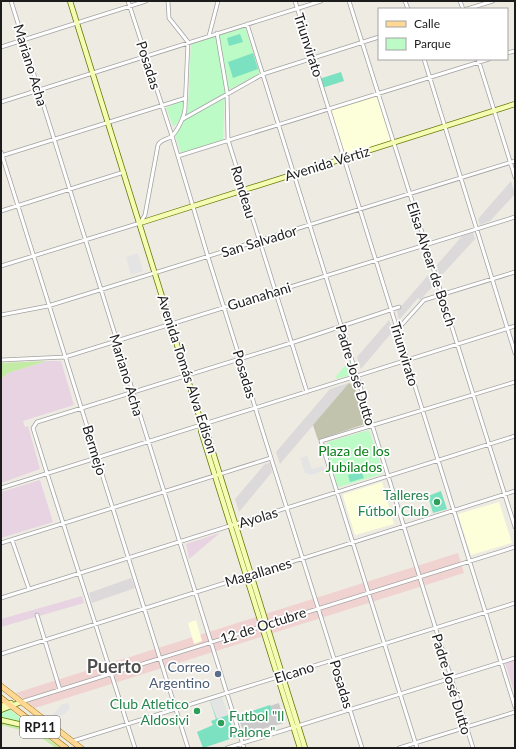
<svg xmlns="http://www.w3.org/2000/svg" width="516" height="749" font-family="Lato,sans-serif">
<rect width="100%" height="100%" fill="#eeebe2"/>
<!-- residential -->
<path fill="#dbd9d9" d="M 511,181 L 515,194 L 490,221 L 480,225 L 478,219 Z
M 473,233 L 475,239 L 440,277 L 437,265 L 462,236 Z
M 430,273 L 434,285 L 420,300 L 418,298 L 399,320 L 397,311 Z
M 389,320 L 393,331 L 361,369 L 357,357 Z
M 349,383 L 280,464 L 276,452 L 330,389 Z
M 270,463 L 272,472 L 239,512 L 235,499 L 265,464 Z
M 131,578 L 135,588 L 92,603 L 89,593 Z"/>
<!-- commercial -->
<path fill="#f0d3d0" d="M 458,553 L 464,573 L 35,708 L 16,693 Z"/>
<!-- industrial -->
<path fill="#e8d3e3" d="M 47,361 L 61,361 L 74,405 L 23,421 L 25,427 L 28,426 L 40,469 L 1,483 L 1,379 L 8,373 Z
M 40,480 L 53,522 L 1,538 L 1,492 Z
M 220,533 L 189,559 L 186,544 Z
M 82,596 L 84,603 L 1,627 L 1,619 Z
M 515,660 L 515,695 L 505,663 Z"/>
<!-- education -->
<path fill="#fdffda" d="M 378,94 L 394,143 L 344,158 L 329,109 Z
M 382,482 L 394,524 L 355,535 L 343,496 L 344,494 Z
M 499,502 L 512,543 L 471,555 L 458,514 Z
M 196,620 L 202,641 L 194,644 L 188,623 Z"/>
<!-- religious -->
<path fill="#cacaca" d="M 279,703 L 284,723 L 244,734 L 238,716 Z"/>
<!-- construction -->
<path fill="#c2c3ad" d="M 349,383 L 354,386 L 365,424 L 318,440 L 313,425 Z"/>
<!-- grass -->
<path fill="#c3eba5" d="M 47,361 L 8,373 L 1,379 L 1,363 Z
M 1,722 L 37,731 L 61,748 L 56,748 L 36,734 L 1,725 Z"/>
<!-- park -->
<path fill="#bcfbc5" d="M 245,27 L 260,73 L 225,92 L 223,140 L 181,153 L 175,135 L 184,120 L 188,108 L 191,44 Z
M 181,101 L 184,103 L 182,115 L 176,125 L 173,126 L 166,108 Z
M 350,360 L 354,374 L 337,379 L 336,376 Z
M 369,430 L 383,471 L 382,474 L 339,487 L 337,485 L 326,444 L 328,442 Z
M 9,709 L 27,722 L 27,724 L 1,717 L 1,712 Z"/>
<!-- pitch -->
<path fill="#7ce1c0" d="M 240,34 L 243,42 L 229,46 L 227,38 Z
M 253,53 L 258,69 L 233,78 L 228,62 Z
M 341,72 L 344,81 L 322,88 L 319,79 Z
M 361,471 L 364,478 L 350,482 L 348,475 Z
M 441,491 L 447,509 L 433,513 L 428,496 Z
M 221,697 L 236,737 L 203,748 L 197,732 L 213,725 L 211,721 L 216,719 L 210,701 Z
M 270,705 L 273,714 L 255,720 L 252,711 Z"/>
<!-- parking -->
<path fill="#e4e4e4" d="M 138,253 L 143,271 L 131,275 L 126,257 Z
M 307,456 L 312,469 L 323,466 L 325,470 L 311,475 L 305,473 L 300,458 Z
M 221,697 L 228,715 L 217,719 L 210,701 Z
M 68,703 L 70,708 L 65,714 L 61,715 L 56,721 L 51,717 L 61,705 Z"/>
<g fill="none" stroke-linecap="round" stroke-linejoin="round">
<defs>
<path id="street" d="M 11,1 L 244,748
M 128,1 L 172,136 L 208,257 L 362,748
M 295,1 L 515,707
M 349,1 L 515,527
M 405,1 L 408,9
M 460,1 L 463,9
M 467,9 L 493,1
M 247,24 L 473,748
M 217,33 L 227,92 L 228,140 L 307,392
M 209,36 L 218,1
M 1,47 L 146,1
M 507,53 L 515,51
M 424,59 L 515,353
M 478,59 L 515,177
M 1,102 L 321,1
M 183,119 L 263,74 L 379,37
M 1,152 L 188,748
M 1,156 L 186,98
M 178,156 L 489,59
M 1,211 L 124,172
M 1,266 L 140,223 L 145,215 L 158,145 C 161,139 167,140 172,136 C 178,130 184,117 185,109 L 188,42 L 169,18 L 168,1
M 1,315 L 48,306 L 515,161
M 397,330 L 424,300 L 515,272
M 1,360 L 65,357 L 515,217
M 1,488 L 515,326
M 12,540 L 29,589
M 1,543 L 271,458
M 1,598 L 515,436
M 37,615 L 60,690
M 1,654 L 515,491
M 21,702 L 515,547
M 73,741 L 515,603
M 135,748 L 47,473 L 33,428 L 37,422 L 291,343 L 399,307
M 227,748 L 515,658
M 399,748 L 515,712
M 417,748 L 321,441 L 515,382"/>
<path id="secondary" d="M 70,1 L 202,425 L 206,430 L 305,748
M 140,223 L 515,104
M 202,425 L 201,431 L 300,748
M 1,706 L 11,703
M 1,710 L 21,702
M 1,720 L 40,729"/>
<path id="primary" d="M 1,686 L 81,748
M 1,698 L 66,748"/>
</defs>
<!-- street casing -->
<use href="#street" stroke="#a3a3a3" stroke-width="4.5"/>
<!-- secondary casing -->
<use href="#secondary" stroke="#627601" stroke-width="6"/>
<!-- primary casing -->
<use href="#primary" stroke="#956d00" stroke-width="6"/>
<!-- street -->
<use href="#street" stroke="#fff" stroke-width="3"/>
<!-- secondary -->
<use href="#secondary" stroke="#f3fcb2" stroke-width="4.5"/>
<!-- primary -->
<use href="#primary" stroke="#ffd896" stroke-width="5"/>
</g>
<!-- markers -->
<g fill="#2e9e5b" stroke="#fff" stroke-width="1.5">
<circle cx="437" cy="502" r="4"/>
<circle cx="197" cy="711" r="4"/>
<circle cx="221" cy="723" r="4"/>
</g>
<circle fill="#5c6f8a" stroke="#fff" stroke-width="1.5" cx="218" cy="674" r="4"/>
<g text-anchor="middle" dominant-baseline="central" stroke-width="3.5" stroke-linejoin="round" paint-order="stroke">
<!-- shield labels -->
<rect fill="#fff" stroke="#606060" stroke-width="1" x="20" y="716" width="40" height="22" rx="3"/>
<g font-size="13" font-weight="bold" fill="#1c1c1c">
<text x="40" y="727">RP11</text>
</g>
<!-- street labels -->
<g font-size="14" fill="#1c1c1c" stroke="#fff">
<text transform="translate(309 45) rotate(72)">Triunvirato</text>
<text transform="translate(31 65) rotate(73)">Mariano Acha</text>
<text transform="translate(149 65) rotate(72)">Posadas</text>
<text transform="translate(327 163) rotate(-17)">Avenida Vértiz</text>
<text transform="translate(244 192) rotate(73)">Rondeau</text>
<text transform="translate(259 241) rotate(-17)">San Salvador</text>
<text transform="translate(432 264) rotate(72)">Elisa Alvear de Bosch</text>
<text transform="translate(259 296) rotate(-17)">Guanahani</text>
<text transform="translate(405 354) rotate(73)">Triunvirato</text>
<text transform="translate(188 374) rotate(72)">Avenida Tomás Alva Edison</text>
<text transform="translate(245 374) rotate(73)">Posadas</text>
<text transform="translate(127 375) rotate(73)">Mariano Acha</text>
<text transform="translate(356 375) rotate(73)">Padre José Dutto</text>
<text transform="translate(95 450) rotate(73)">Bermejo</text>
<text transform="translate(258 517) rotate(-17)">Ayolas</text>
<text transform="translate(258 572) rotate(-17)">Magallanes</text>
<text transform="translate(263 625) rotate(-18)">12 de Octubre</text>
<text transform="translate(294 672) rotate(-18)">Elcano</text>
<text transform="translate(342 684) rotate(73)">Posadas</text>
<text transform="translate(452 684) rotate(73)">Padre José Dutto</text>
</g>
<!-- park labels -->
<g font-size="14" fill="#077e18" stroke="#fff">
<text x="354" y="450">Plaza de los<tspan x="354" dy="16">Jubilados</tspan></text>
</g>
<!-- leisure labels -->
<g font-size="14" fill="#27864d" stroke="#fff" text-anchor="end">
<text x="429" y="494">Talleres<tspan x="429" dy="16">Fútbol Club</tspan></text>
<text x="189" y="703">Club Atletico<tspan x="189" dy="16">Aldosivi</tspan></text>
<text x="229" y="715" text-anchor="start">Futbol "Il<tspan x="229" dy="16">Palone"</tspan></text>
</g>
<!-- service labels -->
<g font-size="14" fill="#4e5e75" stroke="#fff" text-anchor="end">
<text x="210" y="666">Correo<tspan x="210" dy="16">Argentino</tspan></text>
</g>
<!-- district labels -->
<g font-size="18" font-weight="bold" fill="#4f4f4f" stroke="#fff">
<text x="114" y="666">Puerto</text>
</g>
</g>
<!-- border -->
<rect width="516" height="749" fill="none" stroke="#1c1c1c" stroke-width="4"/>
<!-- legend -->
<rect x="378" y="8" width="130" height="52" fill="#ffffff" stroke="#a4a4a4"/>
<rect x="386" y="21" width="20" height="6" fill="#ffd896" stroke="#a4a4a4"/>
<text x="414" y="28" font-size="12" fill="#1c1c1c">Calle</text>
<rect x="386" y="38" width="20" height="12" fill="#bcfbc5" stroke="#a4a4a4"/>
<text x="414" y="48" font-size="12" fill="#1c1c1c">Parque</text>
</svg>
